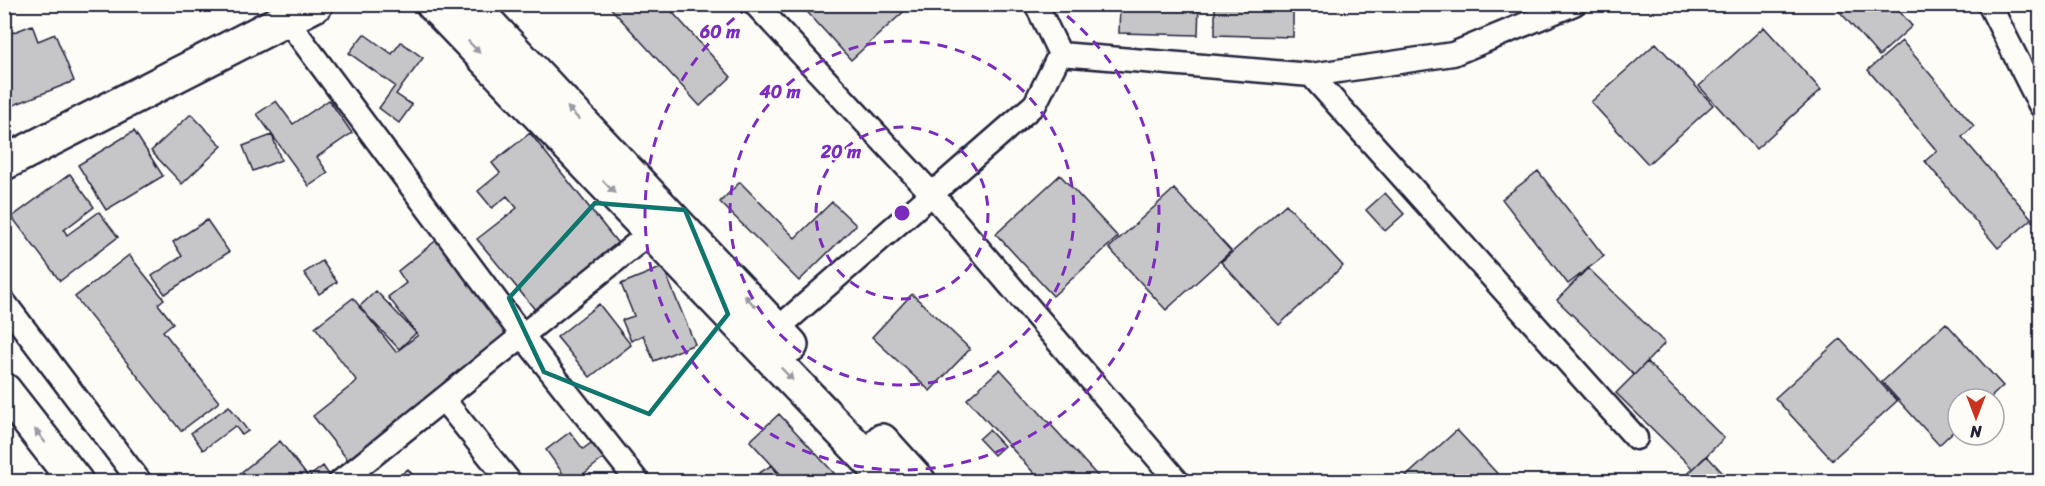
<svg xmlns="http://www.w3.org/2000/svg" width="2045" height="486" font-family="Sriracha,sans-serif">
<rect width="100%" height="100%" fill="#fdfcf7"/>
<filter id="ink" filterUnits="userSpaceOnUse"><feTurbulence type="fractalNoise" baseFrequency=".0167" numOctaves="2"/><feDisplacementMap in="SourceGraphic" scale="12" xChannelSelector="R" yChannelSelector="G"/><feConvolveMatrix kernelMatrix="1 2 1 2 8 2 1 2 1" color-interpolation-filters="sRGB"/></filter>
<g filter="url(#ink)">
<!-- building -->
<path fill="#c6c6c8" stroke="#22223b" stroke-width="1.5" d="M 607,4 L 665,4 L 731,77 L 700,106 Z
M 800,4 L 912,4 L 851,60 Z
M 1120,4 L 1199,4 L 1198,35 L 1119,33 Z
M 1215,4 L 1293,4 L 1293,37 L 1215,35 Z
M 1833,4 L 1893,4 L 1912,26 L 1879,56 Z
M 32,25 L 38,41 L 55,34 L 74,81 L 4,109 L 4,36 Z
M 1764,27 L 1821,90 L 1756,149 L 1699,86 Z
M 364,34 L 392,54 L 401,42 L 423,58 L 396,94 L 412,105 L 399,123 L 379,108 L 395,86 L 349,53 Z
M 1902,41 L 1974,126 L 1962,137 L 2032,219 L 1998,248 L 1925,161 L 1937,151 L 1868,70 Z
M 1656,43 L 1713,105 L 1648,164 L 1591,102 Z
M 329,100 L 352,133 L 317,157 L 328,173 L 309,186 L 257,114 L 276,101 L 293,124 Z
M 191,114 L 222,146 L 182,184 L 151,151 Z
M 134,131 L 163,176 L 106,210 L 78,165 Z
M 530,133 L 620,246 L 537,312 L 477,239 L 517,208 L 507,196 L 492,208 L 478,191 L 500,173 L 492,163 Z
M 272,135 L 281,160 L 253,171 L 243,146 Z
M 1538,171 L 1604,256 L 1568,284 L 1502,199 Z
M 70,174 L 94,207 L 64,230 L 67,235 L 99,212 L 118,237 L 60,281 L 12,217 Z
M 1060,175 L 1118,237 L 1053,296 L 996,234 Z
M 740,182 L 795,238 L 832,202 L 856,225 L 799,281 L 720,202 Z
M 1174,189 L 1231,251 L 1166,310 L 1109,248 Z
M 1385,193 L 1404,214 L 1385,231 L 1366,210 Z
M 1286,204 L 1343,266 L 1279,325 L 1221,262 Z
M 207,220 L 229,252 L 165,294 L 152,276 L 182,256 L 173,242 Z
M 438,239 L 515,337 L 351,464 L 313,416 L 357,381 L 315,327 L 353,298 L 396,352 L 418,335 L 388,297 L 406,283 L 398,271 Z
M 129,255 L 164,299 L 158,304 L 173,323 L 163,331 L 219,402 L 181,431 L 75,297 Z
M 322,261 L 337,282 L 319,294 L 304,273 Z
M 663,267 L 695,344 L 654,361 L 643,335 L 631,341 L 622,320 L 634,316 L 621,284 Z
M 1588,268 L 1665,343 L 1634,375 L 1557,300 Z
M 376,291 L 416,333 L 399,349 L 359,307 Z
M 912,294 L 970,349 L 930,391 L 872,337 Z
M 599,304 L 631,345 L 590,377 L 557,337 Z
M 1946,323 L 2003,386 L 1989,399 L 1958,399 L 1958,427 L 1939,445 L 1882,382 Z
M 1840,339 L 1897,401 L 1832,460 L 1775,398 Z
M 1647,362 L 1724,438 L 1693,469 L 1616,393 Z
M 1000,369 L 1103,482 L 1042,482 L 967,399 Z
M 229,406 L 248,431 L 242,435 L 235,426 L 203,450 L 191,433 Z
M 779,414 L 834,473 L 825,482 L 784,482 L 784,478 L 750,441 Z
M 989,430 L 1004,446 L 994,455 L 979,439 Z
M 1457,430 L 1505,482 L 1400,482 Z
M 570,432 L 583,449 L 595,440 L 608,455 L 573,482 L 569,482 L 546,450 Z
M 280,441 L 312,482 L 229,482 Z
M 1707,456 L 1731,482 L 1679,482 Z
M 772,465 L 783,482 L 745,482 Z
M 323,466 L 332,479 L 328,482 L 314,482 L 310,476 Z
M 408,469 L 418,482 L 391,482 Z"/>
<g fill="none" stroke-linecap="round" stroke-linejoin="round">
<defs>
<path id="street" d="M 755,4 L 932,194 L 1178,482
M 1036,4 L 1060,54
M 1989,4 L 2040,105
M 287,20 L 522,335 L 638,482
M 1060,54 L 1311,75 L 1453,54 L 1574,4
M 1311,75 L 1636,438
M 4,302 L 140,482
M 767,338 L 1035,104 L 1060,54
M 443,399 L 510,482
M 340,482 L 651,232"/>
<path id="secondary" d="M 433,4 L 890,482
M 470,4 L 791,345
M 4,163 L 316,4
M 882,441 L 919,482"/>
<path id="primary" d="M 4,390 L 76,482"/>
</defs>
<!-- street casing -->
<use href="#street" stroke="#22223b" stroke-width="27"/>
<!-- secondary casing -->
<use href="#secondary" stroke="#22223b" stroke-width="38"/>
<!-- primary casing -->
<use href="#primary" stroke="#22223b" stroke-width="38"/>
<!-- street -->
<use href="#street" stroke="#fdfcf7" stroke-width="22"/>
<!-- secondary -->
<use href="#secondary" stroke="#fdfcf7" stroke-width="33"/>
<!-- primary -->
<use href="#primary" stroke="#fdfcf7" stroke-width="33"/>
</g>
<!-- one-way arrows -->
<defs><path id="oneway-solid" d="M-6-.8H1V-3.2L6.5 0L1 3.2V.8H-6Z" transform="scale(1.5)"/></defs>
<g fill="#9a9aa2">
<use href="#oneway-solid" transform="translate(474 47) rotate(46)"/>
<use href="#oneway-solid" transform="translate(573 113) rotate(-133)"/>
<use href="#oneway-solid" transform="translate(609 187) rotate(46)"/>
<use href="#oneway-solid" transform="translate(750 301) rotate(-133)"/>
<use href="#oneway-solid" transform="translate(787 374) rotate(46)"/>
<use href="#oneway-solid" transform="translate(40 436) rotate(-128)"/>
</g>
</g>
<!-- marked area -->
<path fill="none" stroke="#0f766e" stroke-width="4.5" stroke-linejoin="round" d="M 595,203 L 685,210 L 728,314 L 649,414 L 544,372 L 509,298 Z"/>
<!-- distance rings -->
<g fill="none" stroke="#7b2cbf" stroke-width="3" stroke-dasharray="10 8">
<circle cx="902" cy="213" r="86"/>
<circle cx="902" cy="213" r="172"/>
<path d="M1053 5A257 257 0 1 1 751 5"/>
</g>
<circle cx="902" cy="213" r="9" fill="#7b2cbf" stroke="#fdfcf7" stroke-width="3"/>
<g font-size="18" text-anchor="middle" font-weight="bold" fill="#7b2cbf" stroke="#fdfcf7" stroke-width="4.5" stroke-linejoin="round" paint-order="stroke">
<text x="720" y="38">60 m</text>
<text x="780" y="98">40 m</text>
<text x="841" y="158">20 m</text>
</g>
<!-- margin -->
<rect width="2045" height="486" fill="none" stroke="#fdfcf7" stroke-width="24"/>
<rect x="12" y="12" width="2021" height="462" fill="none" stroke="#22223b" stroke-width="2" filter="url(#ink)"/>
<!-- north arrow -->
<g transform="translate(1976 417) rotate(180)"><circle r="28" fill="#fdfcf7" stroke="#a5a5ac" stroke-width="1.5"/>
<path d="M0-4.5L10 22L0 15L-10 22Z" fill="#c8321e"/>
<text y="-9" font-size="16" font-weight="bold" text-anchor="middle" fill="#22223b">N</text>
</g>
</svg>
